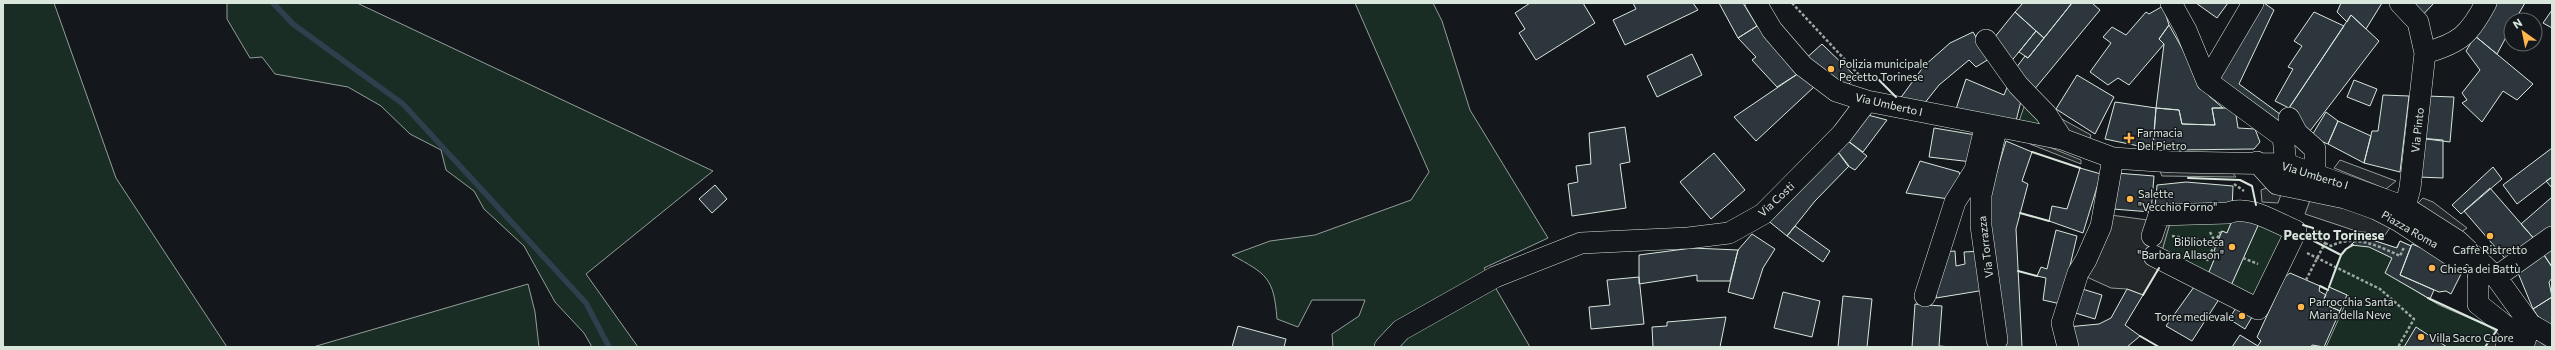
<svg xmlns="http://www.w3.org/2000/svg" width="2555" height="350" font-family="Commissioner,sans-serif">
<rect width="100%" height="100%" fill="#14181c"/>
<!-- green -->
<path fill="#1a2d24" stroke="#939e99" d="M 3,3 L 54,3 L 116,178 L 227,347 L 3,347 Z
M 227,3 L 357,3 L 713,171 L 586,274 L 638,347 L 592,347 L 584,333 L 555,302 L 524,246 L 484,209 L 474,191 L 446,170 L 441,150 L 410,134 L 381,106 L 348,87 L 275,74 L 262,57 L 250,58 L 227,19 Z
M 1355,3 L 1433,3 L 1442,21 L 1470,110 L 1548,238 L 1484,268 L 1530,347 L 1333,347 L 1332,334 L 1359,316 L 1365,300 L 1312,300 L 1298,327 L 1277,319 C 1274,277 1266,274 1232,255 L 1270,241 L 1315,235 L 1411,200 L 1429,172 Z
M 2025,104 L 2037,113 L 2041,126 L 2018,124 Z
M 2236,211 L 2227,233 L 2221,231 L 2214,251 L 2217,253 L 2206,279 L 2161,254 L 2170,223 Z
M 2258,225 L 2288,237 L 2257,303 L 2229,290 Z
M 2366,238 L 2396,248 L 2400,241 L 2411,246 L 2398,280 L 2439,305 L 2497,330 L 2485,347 L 2326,347 L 2349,296 L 2329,287 C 2335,267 2343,241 2366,238 Z
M 528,284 L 535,312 L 539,347 L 313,347 Z"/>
<!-- parking -->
<path fill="#24282b" stroke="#939e99" d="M 2060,118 L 2091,135 L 2088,145 L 2069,138 Z
M 2032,140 L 2081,160 L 2081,164 L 2030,144 Z
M 2340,160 L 2396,181 L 2386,189 L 2334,168 Z
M 2158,166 L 2227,166 L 2236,177 L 2162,176 Z
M 2277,184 L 2284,186 L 2278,203 L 2262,202 L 2261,190 Z
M 2313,192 L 2396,219 L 2385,235 L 2356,231 L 2305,214 Z
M 2423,198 L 2433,202 L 2467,228 L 2458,234 L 2416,205 Z
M 2103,214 L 2170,223 L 2161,254 L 2161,264 L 2143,295 L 2127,289 L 2111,288 L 2078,273 Z
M 2502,323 L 2507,347 L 2485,347 Z"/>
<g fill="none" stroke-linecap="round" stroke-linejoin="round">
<!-- stream -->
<path stroke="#2f3f4d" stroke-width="5.5" d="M 273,3 L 293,24 L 403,104 L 586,303 L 609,347"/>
</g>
<!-- building -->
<path fill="#2c363c" stroke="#d8e6dc" d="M 1530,3 L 1583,3 L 1595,23 L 1536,60 L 1519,33 L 1525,29 L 1515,13 Z
M 1633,3 L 1693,3 L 1698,10 L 1625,45 L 1613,20 L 1636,9 Z
M 1719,3 L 1743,3 L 1757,26 L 1738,38 Z
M 2023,3 L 2072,3 L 2044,38 L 2015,12 Z
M 2072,3 L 2092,3 L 2100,10 L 2033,91 L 2016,68 L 2025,56 L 2028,58 Z
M 2196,3 L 2228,3 L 2217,18 Z
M 2256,3 L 2264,3 L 2274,10 L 2239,84 L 2288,120 L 2280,132 L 2210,80 Z
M 2341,3 L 2382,3 L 2366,29 L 2351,15 L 2347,22 L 2337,12 Z
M 2404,3 L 2434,3 L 2418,20 Z
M 2493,3 L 2525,3 L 2515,20 L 2511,20 L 2511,28 L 2497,54 L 2475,36 Z
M 2163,6 L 2169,25 L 2159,39 L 2164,44 L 2129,85 L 2118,78 L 2108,85 L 2090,72 L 2111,43 L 2103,37 L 2112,27 L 2126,35 L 2146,12 L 2149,14 Z
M 2552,10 L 2552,28 L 2543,23 Z
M 2015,12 L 2036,31 L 2009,64 L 1994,38 Z
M 2314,12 L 2344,26 L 2289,108 L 2275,101 L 2293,69 L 2288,67 L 2302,46 L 2294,41 Z
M 2351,15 L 2379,41 L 2310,131 L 2287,111 Z
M 2169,25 L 2209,96 L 2223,108 L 2212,108 L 2215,125 L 2182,124 L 2179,110 L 2156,108 L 2164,44 L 2159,39 Z
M 1757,26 L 1799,73 L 1777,87 L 1752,60 L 1756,57 L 1738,38 Z
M 2036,31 L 2044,38 L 2028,58 L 2019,52 Z
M 1973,32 L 1989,59 L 1976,67 L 1969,60 L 1939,85 L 1920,109 L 1899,100 L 1924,66 L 1950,43 Z
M 2475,36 L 2533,84 L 2517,100 L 2503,91 L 2482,122 L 2462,103 L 2467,100 L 2462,93 L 2480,70 L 2466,51 Z
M 1822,44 L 1856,77 L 1843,90 L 1804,60 Z
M 1692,54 L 1702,75 L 1657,97 L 1647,76 Z
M 1799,73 L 1815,86 L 1756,141 L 1734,117 Z
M 2077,75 L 2114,97 L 2095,134 L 2056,109 Z
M 1966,79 L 2004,95 L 2008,85 L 2021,101 L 2016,121 L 1954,115 Z
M 2354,80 L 2377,89 L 2370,106 L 2347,97 Z
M 2383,95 L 2409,96 L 2400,172 L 2364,163 L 2372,131 L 2378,131 Z
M 2426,96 L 2454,97 L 2450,142 L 2419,138 Z
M 2115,102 L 2156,108 L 2153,149 L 2105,139 Z
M 2156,108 L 2179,110 L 2182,124 L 2215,125 L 2212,108 L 2235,108 L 2238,128 L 2255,129 L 2260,142 L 2254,149 L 2175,150 L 2174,146 L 2153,144 Z
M 2326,112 L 2338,121 L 2328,144 L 2311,137 Z
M 1864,114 L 1887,120 L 1863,152 L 1844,138 Z
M 2338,121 L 2371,136 L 2364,163 L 2328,144 Z
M 1625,127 L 1630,162 L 1620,164 L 1626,208 L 1572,216 L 1568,184 L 1578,182 L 1576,166 L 1591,164 L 1589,133 Z
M 1934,128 L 1976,135 L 1972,162 L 1929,157 Z
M 1844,138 L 1867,156 L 1855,170 L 1848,166 L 1835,148 Z
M 2419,138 L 2443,140 L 2443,178 L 2418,177 Z
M 2006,141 L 2032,152 L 2022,181 L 2028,184 L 2016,229 L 2022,347 L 2001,347 L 1989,220 L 1991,191 Z
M 1835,148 L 1849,166 L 1815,201 L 1787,236 L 1766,219 Z
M 2552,148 L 2552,177 L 2517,204 L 2503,185 Z
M 1714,153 L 1745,190 L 1711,219 L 1680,182 Z
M 1920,161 L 1959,172 L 1962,181 L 1949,199 L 1906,193 Z
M 2493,167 L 2502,179 L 2461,214 L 2452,205 Z
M 2080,168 L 2101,174 L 2083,233 L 2049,221 L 2052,206 L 2067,209 Z
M 2116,173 L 2154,176 L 2151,212 L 2113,209 Z
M 2552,177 L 2552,188 L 2546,181 Z
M 2186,182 L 2233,186 L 2232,210 L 2155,207 L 2157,185 Z
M 715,185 L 727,199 L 712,213 L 699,199 Z
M 2490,188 L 2537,242 L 2509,263 L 2464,211 Z
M 2552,197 L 2552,230 L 2537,242 L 2521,224 Z
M 2236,211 L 2261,219 L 2229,290 L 2206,279 L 2217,253 L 2214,251 L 2222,231 L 2227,233 Z
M 1795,226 L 1830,251 L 1823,262 L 1787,236 Z
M 2056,230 L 2077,236 L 2061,304 L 2043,300 L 2046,278 L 2037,276 L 2041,267 L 2047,269 Z
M 1752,234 L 1775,249 L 1763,268 L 1753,299 L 1728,292 L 1738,250 Z
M 2366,238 L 2397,248 L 2400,241 L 2411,246 L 2400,275 L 2434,290 L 2430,299 L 2385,273 L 2392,258 L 2369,247 L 2351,245 L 2357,239 Z
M 2412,244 L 2456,262 L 2463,270 L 2451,294 L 2446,291 L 2439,292 L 2400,275 Z
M 2552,245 L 2552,267 L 2542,252 Z
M 1692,248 L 1738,250 L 1730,281 L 1697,281 L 1697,275 L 1639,284 L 1639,255 Z
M 1955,251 L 1956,266 L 1965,264 L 1964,252 L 1982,251 L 1985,290 L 1936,298 L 1942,252 Z
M 2542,252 L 2552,267 L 2552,278 L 2549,282 L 2552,297 L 2533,309 L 2516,268 Z
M 2290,273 L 2320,286 L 2319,291 L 2326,295 L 2322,303 L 2340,311 L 2324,347 L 2312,345 L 2311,347 L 2257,347 L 2261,341 L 2257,337 L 2285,277 Z
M 1639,277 L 1644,324 L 1591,329 L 1589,307 L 1610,305 L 1607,280 Z
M 2199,280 L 2223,293 L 2192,341 L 2166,326 Z
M 2329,287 L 2347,295 L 2340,311 L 2322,303 Z
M 2079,288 L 2102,295 L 2095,319 L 2072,312 Z
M 2127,289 L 2143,295 L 2125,325 L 2140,336 L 2127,347 L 2073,347 L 2067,327 L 2099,324 L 2111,318 Z
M 1783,292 L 1820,301 L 1812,337 L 1774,328 Z
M 1843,296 L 1872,299 L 1867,347 L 1838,347 Z
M 2552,297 L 2552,328 L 2541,321 L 2533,309 Z
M 2239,303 L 2255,312 L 2245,329 L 2229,319 Z
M 1915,304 L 1942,306 L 1939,346 L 1952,347 L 1912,347 Z
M 1726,317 L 1720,347 L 1653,347 L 1652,327 L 1667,326 L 1667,322 Z
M 1238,326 L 1286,339 L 1284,347 L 1232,347 Z
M 2416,327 L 2447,347 L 2404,347 Z
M 2533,330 L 2552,347 L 2528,347 Z
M 2240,335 L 2258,346 L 2257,347 L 2232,347 Z"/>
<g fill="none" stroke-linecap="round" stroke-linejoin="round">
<defs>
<path id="minor" d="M 1756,3 L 1772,30 L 1803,66 L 1836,91 L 1867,101 L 2062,139 L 2113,158 L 2173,162 L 2286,164 L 2405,207 L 2458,241 L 2496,277 L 2530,324 L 2552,337
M 2171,3 L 2186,30 L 2207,81 L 2283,137 L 2286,164
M 2400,3 L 2418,22 L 2425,53
M 1986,40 L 2018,85 L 2046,114 L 2062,139
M 2207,81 L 2253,3
M 2289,118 L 2297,133 L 2315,149 L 2315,173
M 2257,162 L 2277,184 L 2345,198 L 2376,209 L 2399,221 L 2457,259
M 2405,207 L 2410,188 L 2425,53 C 2460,43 2469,35 2486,3
M 2152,236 L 2159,215 L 2228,213 C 2249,204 2276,223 2296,231 L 2258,309 L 2154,256
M 2496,277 L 2552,237
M 2478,278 L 2478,304 L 2512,331 L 2506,347
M 1925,296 L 1955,202 L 1975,170 L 1984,132 L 1992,126 L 1995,134 L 1981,195 L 1981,226 L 1997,340
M 1385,347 L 1401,330 L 1495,277 L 1581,243 L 1688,238 L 1729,233 L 1763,214 L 1842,134 L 1867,101
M 2068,347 L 2062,323 L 2078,273 L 2086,260 L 2101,226 L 2113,158
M 2523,347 L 2530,324"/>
</defs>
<!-- minor casing -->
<use href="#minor" stroke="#d8e6dc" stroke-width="22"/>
<!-- path -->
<path stroke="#9da8a2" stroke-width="2.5" stroke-dasharray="3 2" stroke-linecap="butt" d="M 1792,3 L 1861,77
M 2234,184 L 2244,191
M 2210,232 L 2215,242
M 2172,236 L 2217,243
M 2325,243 L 2331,246 C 2354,234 2379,246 2400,256 L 2404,247
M 2307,253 L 2380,289 L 2414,319 L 2398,347
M 2243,258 L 2258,264
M 2207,261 L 2220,232
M 2306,280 L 2325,243 L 2319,239 L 2316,229"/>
<!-- minor -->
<use href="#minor" stroke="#14181c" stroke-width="21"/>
<!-- wall -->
<path stroke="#d8e6dc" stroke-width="2" d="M 1875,81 L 1878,79 L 1896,97
M 2032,152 L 2080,168
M 2188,178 L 2240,180 L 2252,186 L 2256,205
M 2020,213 L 2049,221
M 2303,225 L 2313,228 L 2314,241 L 2341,255 L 2346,249 L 2353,245
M 2018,271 L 2037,276
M 2320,286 L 2328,290
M 2329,287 L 2341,255
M 2143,295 L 2159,268
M 2428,298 L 2497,330 L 2485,347
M 2140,336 L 2159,347"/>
</g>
<!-- markers -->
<g fill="#ffb74d" stroke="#14181c" stroke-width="1.5">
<circle cx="1831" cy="69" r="4"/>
<path d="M2127 132h4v4h4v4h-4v4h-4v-4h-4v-4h4z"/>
<circle cx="2130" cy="199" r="4"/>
<circle cx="2490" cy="236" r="4"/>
<circle cx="2232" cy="247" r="4"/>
<circle cx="2432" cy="268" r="4"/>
<circle cx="2301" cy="307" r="4"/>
<circle cx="2242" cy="316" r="4"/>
<circle cx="2421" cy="337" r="4"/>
</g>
<g text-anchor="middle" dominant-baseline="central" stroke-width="3" stroke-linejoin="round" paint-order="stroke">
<!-- poi labels -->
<g font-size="11" fill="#d8e6dc" stroke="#14181c" text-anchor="start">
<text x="1839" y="63">Polizia municipale<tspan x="1839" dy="13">Pecetto Torinese</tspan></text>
<text x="2137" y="132">Farmacia<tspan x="2137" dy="13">Del Pietro</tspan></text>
<text x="2138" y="193">Salette<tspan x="2138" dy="13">"Vecchio Forno"</tspan></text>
<text x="2224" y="241" text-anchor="end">Biblioteca<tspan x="2224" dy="13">"Barbara Allason"</tspan></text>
<text x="2490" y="249" text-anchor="middle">Caffè Ristretto</text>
<text x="2440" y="268">Chiesa dei Battù</text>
<text x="2309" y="301">Parrocchia Santa<tspan x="2309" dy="13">Maria della Neve</tspan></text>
<text x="2234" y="316" text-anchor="end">Torre medievale</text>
<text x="2429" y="337">Villa Sacro Cuore</text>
</g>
<!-- street labels -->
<g font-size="11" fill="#d8e6dc" stroke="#14181c">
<text transform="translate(1889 104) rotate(13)">Via Umberto I</text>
<text transform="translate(2417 130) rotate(-84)">Via Pinto</text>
<text transform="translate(2315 175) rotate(17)">Via Umberto I</text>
<text transform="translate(1776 199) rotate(-43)">Via Costi</text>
<text transform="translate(2410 229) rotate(30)">Piazza Roma</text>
<text transform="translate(1985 247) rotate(-97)">Via Torrazza</text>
</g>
<!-- quarter labels -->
<g font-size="13" font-weight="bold" fill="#d8e6dc" stroke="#14181c">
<text x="2334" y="235">Pecetto Torinese</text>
</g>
</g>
<!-- border -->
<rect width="2555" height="350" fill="none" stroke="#d8e6dc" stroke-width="8"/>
<!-- north arrow -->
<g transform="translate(2523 32) rotate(327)"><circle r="19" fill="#14181c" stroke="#626a69"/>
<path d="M0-3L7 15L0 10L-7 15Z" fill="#ffb74d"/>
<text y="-6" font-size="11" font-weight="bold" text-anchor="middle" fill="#d8e6dc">N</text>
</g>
</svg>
